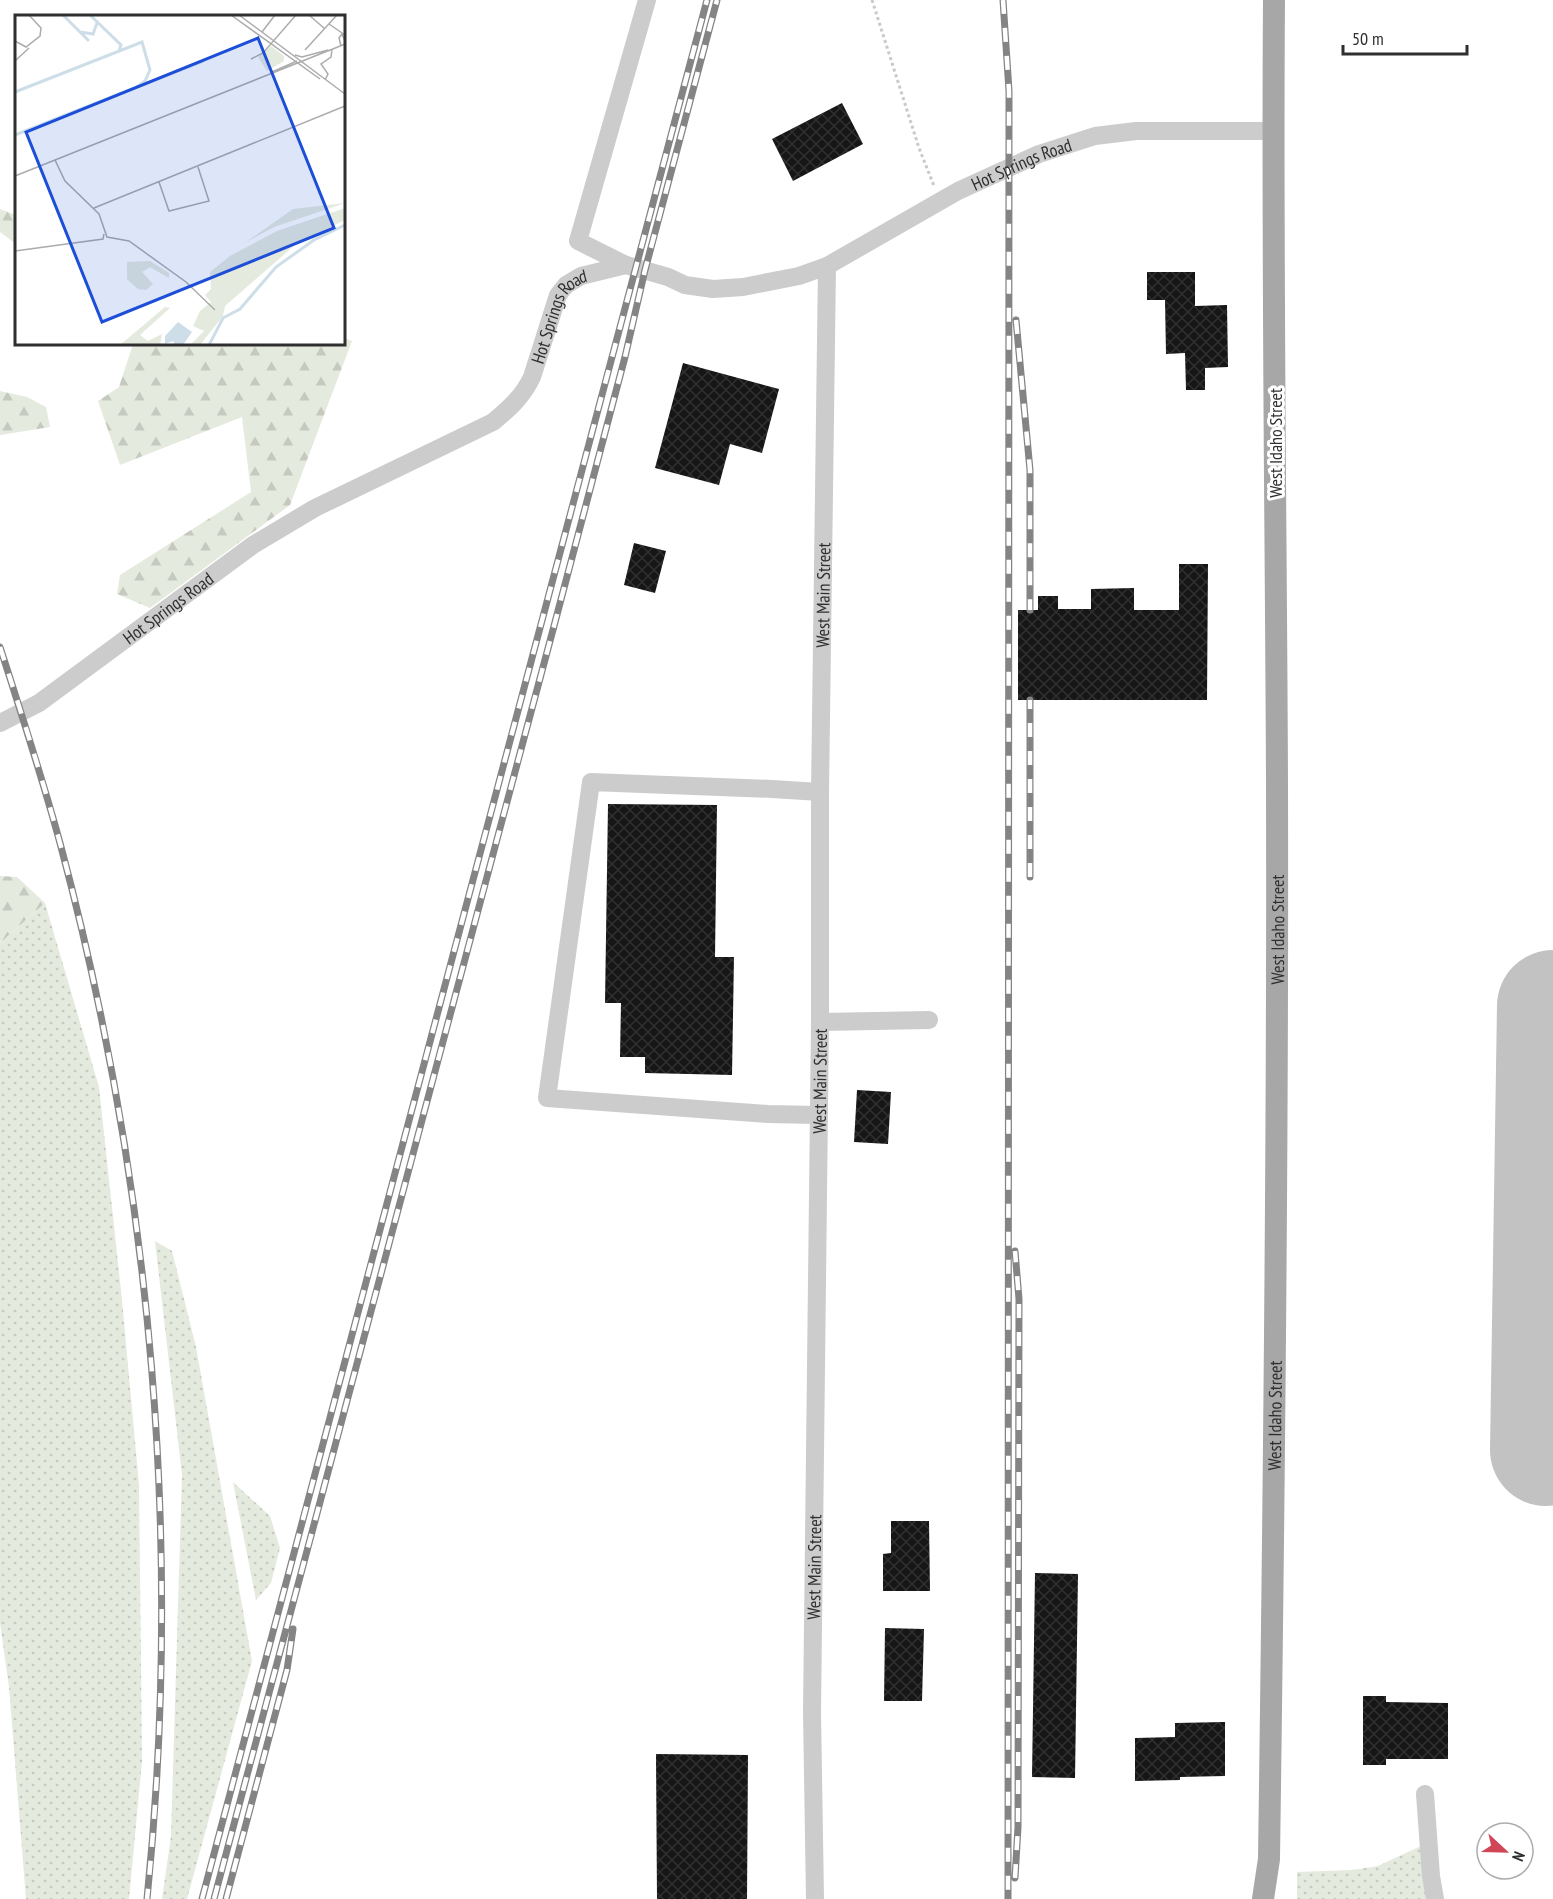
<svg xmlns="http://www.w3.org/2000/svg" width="1553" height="1899" font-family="'PT Sans Narrow',sans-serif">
<defs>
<pattern id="grass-dots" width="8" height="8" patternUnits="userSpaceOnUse" patternTransform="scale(1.5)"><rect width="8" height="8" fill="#e5eade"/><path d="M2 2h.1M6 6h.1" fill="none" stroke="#c5c9bf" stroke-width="1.8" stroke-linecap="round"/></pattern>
<pattern id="forest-firs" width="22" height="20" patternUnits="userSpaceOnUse" patternTransform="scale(1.5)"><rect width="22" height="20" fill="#e5eade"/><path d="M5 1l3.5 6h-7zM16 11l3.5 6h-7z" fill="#c5c9bf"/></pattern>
<pattern id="building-cross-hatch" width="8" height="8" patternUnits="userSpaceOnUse" patternTransform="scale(1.5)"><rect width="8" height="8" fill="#161616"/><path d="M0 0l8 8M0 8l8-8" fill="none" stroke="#303030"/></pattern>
</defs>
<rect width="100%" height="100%" fill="#fff"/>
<!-- grass -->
<path fill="url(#grass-dots)" d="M 45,903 L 99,1087 L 122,1300 L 139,1485 L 142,1761 L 129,1899 L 26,1899 L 9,1687 L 0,1623 L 0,943 Z
M 155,1241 L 172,1251 L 196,1347 L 252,1661 L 187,1899 L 162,1899 L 171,1836 L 182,1475 Z
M 233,1482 L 270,1516 L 280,1548 L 271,1583 L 256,1600 Z
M 1421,1846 L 1427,1899 L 1297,1899 L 1297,1872 L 1352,1870 L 1378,1866 Z"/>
<!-- forest -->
<path fill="url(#forest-firs)" d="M 0,209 L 16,215 L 16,244 L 0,232 Z
M 344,338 L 352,341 L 290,505 L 150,608 L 117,594 L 120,575 L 251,492 L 242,417 L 120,465 L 98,401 L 119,387 L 133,344 L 344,344 Z
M 0,391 L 27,397 L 46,407 L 50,427 L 0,435 Z
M 0,876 L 17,877 L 45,903 L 0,943 Z"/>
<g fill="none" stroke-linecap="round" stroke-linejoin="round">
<!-- runway -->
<path stroke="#c2c2c2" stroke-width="112" d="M 1546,1450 L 1553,1006"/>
</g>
<!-- building -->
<path fill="url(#building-cross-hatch)" d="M 842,103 L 863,144 L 793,181 L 772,139 Z
M 1147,272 L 1195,272 L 1195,306 L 1227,305 L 1228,367 L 1205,368 L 1205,390 L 1186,390 L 1185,353 L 1166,354 L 1165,300 L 1147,300 Z
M 683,363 L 779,389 L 762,453 L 730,444 L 719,485 L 655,468 Z
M 634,543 L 666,551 L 655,593 L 624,585 Z
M 1179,564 L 1208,564 L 1207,700 L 1018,700 L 1018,610 L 1038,610 L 1038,596 L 1058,596 L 1058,609 L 1091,609 L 1091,589 L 1134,588 L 1134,610 L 1179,610 Z
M 608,804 L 717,805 L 715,957 L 734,957 L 732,1075 L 645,1073 L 645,1057 L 620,1057 L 621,1003 L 605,1003 Z
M 857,1090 L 891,1092 L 888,1144 L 854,1142 Z
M 891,1521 L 929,1521 L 930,1591 L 883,1591 L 883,1554 L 891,1553 Z
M 1035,1573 L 1078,1574 L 1075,1778 L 1032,1777 Z
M 885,1628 L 924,1629 L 922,1701 L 884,1701 Z
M 1363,1696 L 1386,1696 L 1386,1702 L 1448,1703 L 1448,1759 L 1386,1759 L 1386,1765 L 1363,1765 Z
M 1225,1722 L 1225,1776 L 1180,1777 L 1180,1780 L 1135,1781 L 1135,1738 L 1175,1737 L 1175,1723 Z
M 656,1754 L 748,1755 L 747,1899 L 657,1899 Z"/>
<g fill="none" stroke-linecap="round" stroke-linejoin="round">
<!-- path -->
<path stroke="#c9c9c9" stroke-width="3" stroke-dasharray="3 3" stroke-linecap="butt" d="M 872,0 L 919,148 L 934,186"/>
<!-- minor -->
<g stroke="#ccc" stroke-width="18">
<path d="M 626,265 L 578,241 L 647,0"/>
<path id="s1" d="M 0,723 L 39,703 L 253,545 L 315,508 L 493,422 C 510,408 523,396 532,377 L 558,295 L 566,285 L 581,276 L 626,265 L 668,277 L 685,285 L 713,289 L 743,287 L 799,276 L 827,266 L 958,191 L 1039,154 L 1095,136 L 1136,131 L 1273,131"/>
<path d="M 820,1022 L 929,1020"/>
<path d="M 818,1115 L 768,1114 L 547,1098 L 591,782 L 772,789 L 820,792"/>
<path d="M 1425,1794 L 1431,1876 L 1435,1899"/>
<path id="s2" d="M 815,1899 L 812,1712 L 820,1022 L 820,792 L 827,266"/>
</g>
<!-- major -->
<path stroke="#a7a7a7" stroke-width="22" id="s3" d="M 1263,1899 L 1269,1859 C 1274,1501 1278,1143 1277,785 C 1276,523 1272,262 1274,0"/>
<defs>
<path id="rail" d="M 1003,0 L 1009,91 L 1008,1899
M 1016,320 L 1030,470 L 1030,610
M 0,647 C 21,712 42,777 60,843 C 152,1186 183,1545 147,1899
M 1030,877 L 1030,700
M 1015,1878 L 1018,1827 L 1019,1299 L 1015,1251
M 202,1899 L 707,0
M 214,1899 L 554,626 L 625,357 L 645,270 L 717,0
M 226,1899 L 287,1670 L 293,1629"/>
</defs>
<!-- rail casing -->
<use href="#rail" stroke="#848484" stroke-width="7"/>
<!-- rail -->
<use href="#rail" stroke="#fff" stroke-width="4.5" stroke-dasharray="14" stroke-linecap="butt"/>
</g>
<g text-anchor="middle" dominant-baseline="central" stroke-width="6" stroke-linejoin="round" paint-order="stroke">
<!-- street labels -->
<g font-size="18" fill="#2f2f2f" stroke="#fff">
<text stroke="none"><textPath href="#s1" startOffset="1230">Hot Springs Road</textPath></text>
<text stroke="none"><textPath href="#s1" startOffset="708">Hot Springs Road</textPath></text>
<text transform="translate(1275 443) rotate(-90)">West Idaho Street</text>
<text stroke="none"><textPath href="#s2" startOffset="1304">West Main Street</textPath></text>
<text stroke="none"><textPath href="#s1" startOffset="204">Hot Springs Road</textPath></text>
<text stroke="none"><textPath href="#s3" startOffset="970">West Idaho Street</textPath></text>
<text stroke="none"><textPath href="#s2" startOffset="818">West Main Street</textPath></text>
<text stroke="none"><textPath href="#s3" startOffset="484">West Idaho Street</textPath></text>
<text stroke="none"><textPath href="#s2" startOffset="332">West Main Street</textPath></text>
</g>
</g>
<!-- overview -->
<g transform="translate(15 15)">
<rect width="330" height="330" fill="#fff"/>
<path d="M 256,31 L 269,41 L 269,46 L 252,56 L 243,42 ZM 330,188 L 259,212 L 231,227 L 278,194 ZM 330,193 L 330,205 L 280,230 L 210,291 L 208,301 L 185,330 L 175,330 L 189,316 L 178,311 L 185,296 L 207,278 L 203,261 L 195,257 L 215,241 L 262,216 ZM 150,292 L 155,293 L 125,320 L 133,326 L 147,319 L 145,330 L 105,330 Z" fill="#e5eade"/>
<path d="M 135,246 L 154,258 L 154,263 L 135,252 L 127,257 L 138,269 L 131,275 L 123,274 L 112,264 L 112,247 ZM 195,257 L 203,261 L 207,272 L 207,278 L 196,287 L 190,280 L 196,274 Z" fill="#e5eade"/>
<path d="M 163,307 L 177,317 L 168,330 L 160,330 L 158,326 L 150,329 L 150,321 Z" fill="#cddee8"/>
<path fill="none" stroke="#cddee8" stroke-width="3" d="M 48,0 L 74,26M 75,0 L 106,30 L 104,36M 65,17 L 78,19 L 82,8M 0,77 L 127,27 L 135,55 L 130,66 L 120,73M 0,120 L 188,46M 194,330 L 208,303 L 225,294 L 261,252 L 299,225 L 330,210"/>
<path fill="none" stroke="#acacac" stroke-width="1.5" d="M 216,0 L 305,64M 224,0 L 330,79M 294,0 L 310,14M 314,9 L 330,20M 247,17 L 260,0M 0,26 L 11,32 L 25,21 L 26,13 L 14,0M 326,31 L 324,23 L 327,19 L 330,26M 290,35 L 322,0M 313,36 L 330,29M 280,40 L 287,42 L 313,35M 236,44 L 248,38 L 281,0M 0,46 L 14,33M 257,57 L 282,46M 310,65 L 313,59 L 306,49 L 316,42 L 317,34M 40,145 L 50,166 L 84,199 L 92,222 L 114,226 L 171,267 L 200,295M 0,161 L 315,35M 144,167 L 154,196 L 194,186 L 183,152M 79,193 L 330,91M 0,236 L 88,224 L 89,219"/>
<path fill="#1d4ed8" fill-opacity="0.15" stroke="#1d4ed8" stroke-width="3" d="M 243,23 L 319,213 L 87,307 L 11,117 Z"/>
<rect width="330" height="330" fill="none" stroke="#2f2f2f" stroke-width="3"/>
</g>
<!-- north arrow -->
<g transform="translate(1505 1851) rotate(112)"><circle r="28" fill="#ffffff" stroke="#acacac" stroke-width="1.5"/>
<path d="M0-4.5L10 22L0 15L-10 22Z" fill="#d04656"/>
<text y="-9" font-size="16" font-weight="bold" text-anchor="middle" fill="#2f2f2f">N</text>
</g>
<!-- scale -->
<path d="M1343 45v9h124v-9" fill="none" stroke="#2f2f2f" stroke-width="3"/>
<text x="1352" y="45" font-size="18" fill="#2f2f2f" stroke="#ffffff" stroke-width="4.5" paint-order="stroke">50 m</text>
</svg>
